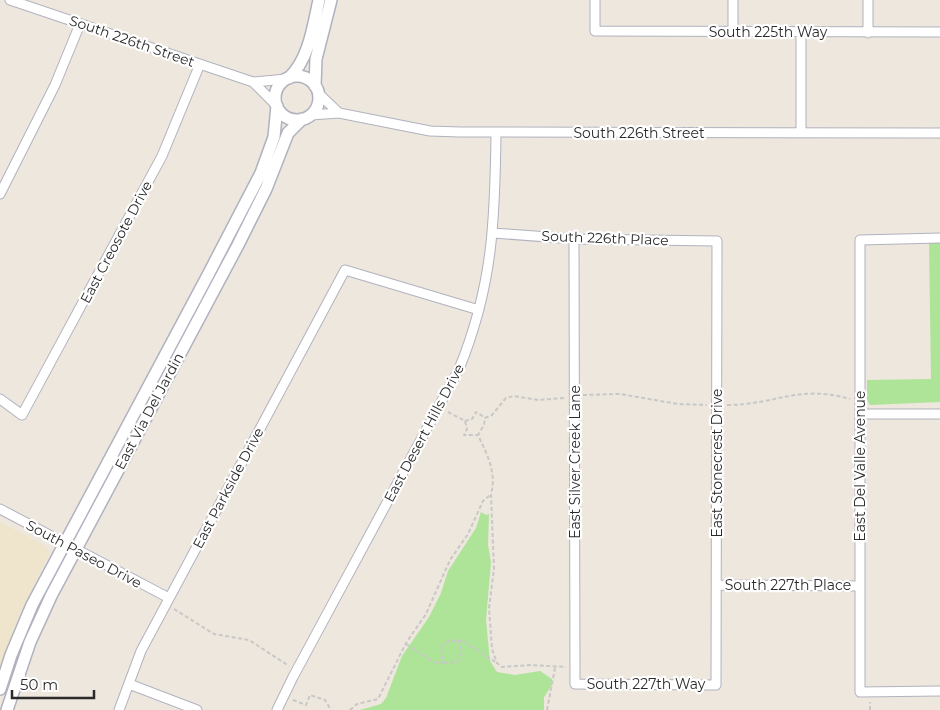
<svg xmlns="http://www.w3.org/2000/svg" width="940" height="710" font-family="Montserrat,sans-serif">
<rect width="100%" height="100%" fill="#ede7dd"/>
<!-- education -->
<path fill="#efe5cc" d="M 0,522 L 40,543 L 47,548 L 49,553 L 13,630 L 0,669 Z"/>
<!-- park -->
<path fill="#ade498" d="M 929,243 L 940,243 L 940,402 L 870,405 L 867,400 L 867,380 L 931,379 Z
M 481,512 L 486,515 L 489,514 L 488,545 L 491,562 L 486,620 L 490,661 L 497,672 L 515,675 L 540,671 L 552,679 L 552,685 L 544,697 L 544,710 L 360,710 L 381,704 L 386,698 L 402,656 L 429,617 L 441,593 L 448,571 L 476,528 Z"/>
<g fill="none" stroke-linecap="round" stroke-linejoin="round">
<defs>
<path id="minor" d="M 10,0 L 253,82 L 286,79
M 595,0 L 595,31 L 940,32
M 733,0 L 733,32
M 868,0 L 868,33
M 801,32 L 801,133
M 253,82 L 276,105
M 318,93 L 339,113
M 311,115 L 339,113 L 430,131 L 460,132 L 940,133
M 0,194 L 55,85 L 80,24
M 493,233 L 574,239 L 717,241 L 716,685 L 575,684 L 574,239
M 940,238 L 860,240 L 860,692 L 940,691
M 0,399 L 22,415 L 162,156 L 200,64
M 860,414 L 940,414
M 0,509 L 169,598
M 717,585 L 860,586
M 129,684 L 197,710
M 119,710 L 141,651 L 345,270 L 479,310
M 277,710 L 293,677 L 459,369 C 493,286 495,220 496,133"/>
<path id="tertiary" d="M275 98a22 22 0 1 1 44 0a22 22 0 1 1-44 0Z
M 289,78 C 309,59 313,27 319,0
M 315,86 L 316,59 L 331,0
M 0,689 L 11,655 L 32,605 L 208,275 L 261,173 L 274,137 L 277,106
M 7,710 L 30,642 L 51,596 L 238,245 L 266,189 L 288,133 L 302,119"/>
</defs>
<!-- minor casing -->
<use href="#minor" stroke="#b1b2bf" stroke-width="11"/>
<!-- tertiary casing -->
<use href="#tertiary" stroke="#b1b2bf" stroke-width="14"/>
<!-- path -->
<path stroke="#c8c8c8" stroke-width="2" stroke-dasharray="4 2.5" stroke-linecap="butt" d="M 583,395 L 620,394 L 678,404 L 707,405
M 564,398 L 538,400 L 514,396 L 506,398 L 492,415 L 485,418 L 484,425 L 478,435 C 487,454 497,473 491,494 L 494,569 L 489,608 L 492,649 L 497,663 L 502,667 L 530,665 L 566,667
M 727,405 C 775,405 799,384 850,399
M 448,412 L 465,421 L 467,429 L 464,435 L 478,435
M 465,421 L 472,419 L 476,412 L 484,417
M 174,609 L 214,634 L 249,640 L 289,666
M 457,640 C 462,648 461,654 457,662 L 446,663 L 442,658 L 441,647 L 450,640 L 463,641 L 497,663
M 406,644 L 434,662 L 446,663
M 293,700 L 306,705 L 310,695 L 325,700 L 331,710
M 350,710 L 357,704 L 378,699 L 406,643 L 426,614 L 450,560 L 468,534 L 483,501 L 490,495
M 547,710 L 555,668
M 870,710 L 870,702"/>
<!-- minor -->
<use href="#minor" stroke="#fff" stroke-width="9"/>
<!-- tertiary -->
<use href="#tertiary" stroke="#fff" stroke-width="11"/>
</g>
<g text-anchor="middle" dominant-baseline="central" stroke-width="4.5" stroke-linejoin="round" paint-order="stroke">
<!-- street labels -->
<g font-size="14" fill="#2b2b2b" stroke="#fff">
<text x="768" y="32">South 225th Way</text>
<text transform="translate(132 41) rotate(19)">South 226th Street</text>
<text x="639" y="133">South 226th Street</text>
<text transform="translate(605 238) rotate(2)">South 226th Place</text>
<text transform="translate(116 242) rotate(-62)">East Creosote Drive</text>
<text transform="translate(149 411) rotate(-62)">East Via Del Jardin</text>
<text transform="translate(424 433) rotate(-62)">East Desert Hills Drive</text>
<text transform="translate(575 462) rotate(-90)">East Silver Creek Lane</text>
<text transform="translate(717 463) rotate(-90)">East Stonecrest Drive</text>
<text transform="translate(860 466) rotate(-90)">East Del Valle Avenue</text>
<text transform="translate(228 488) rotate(-62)">East Parkside Drive</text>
<text transform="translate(84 554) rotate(28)">South Paseo Drive</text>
<text x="788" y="585">South 227th Place</text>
<text x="646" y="684">South 227th Way</text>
</g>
</g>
<!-- scale -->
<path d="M12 690v8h82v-8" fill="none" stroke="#2b2b2b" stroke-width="2.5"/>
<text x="20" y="690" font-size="15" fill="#2b2b2b" stroke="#ffffff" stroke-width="4" paint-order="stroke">50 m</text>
</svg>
